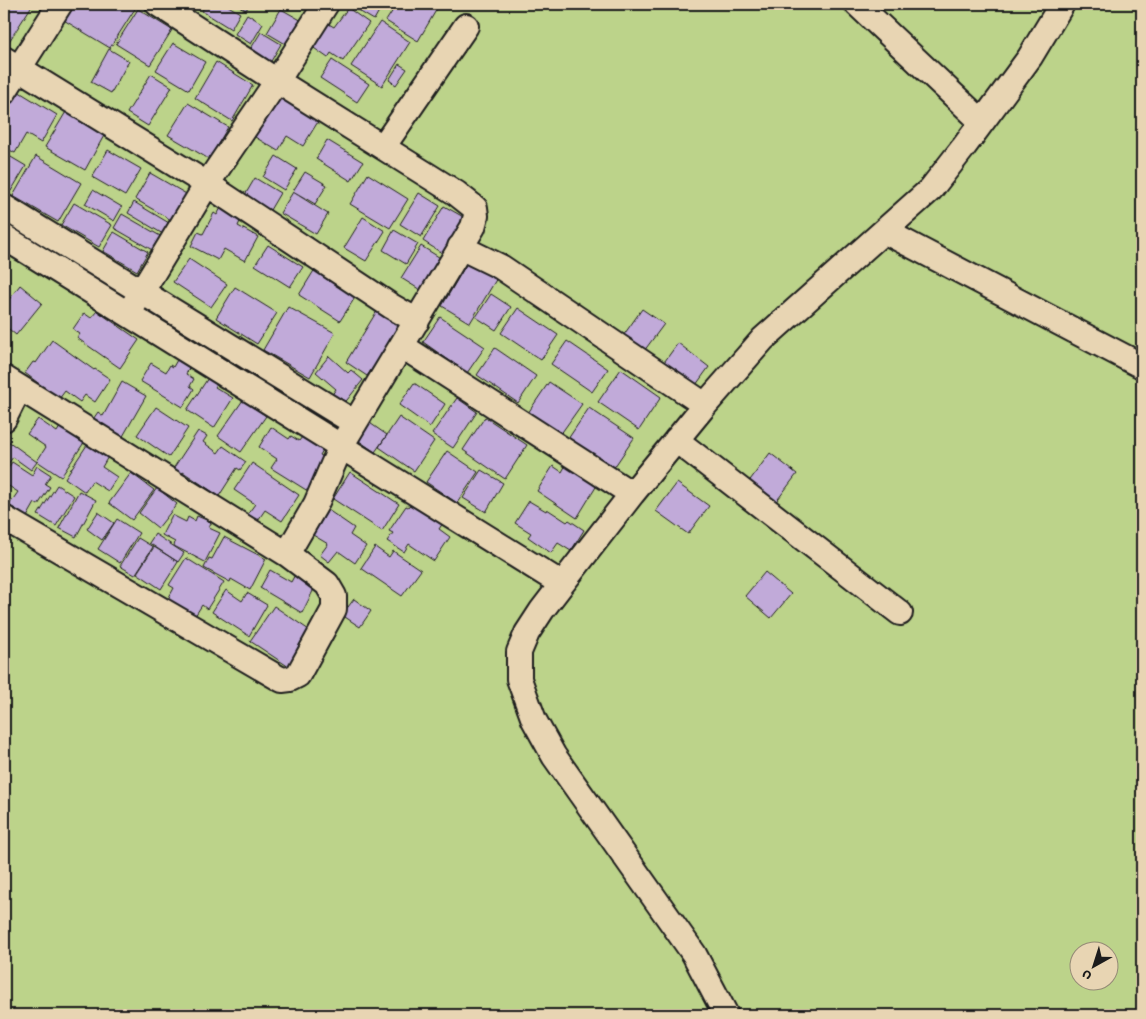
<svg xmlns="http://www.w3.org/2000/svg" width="1146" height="1019" font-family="'Gochi Hand',sans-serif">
<rect width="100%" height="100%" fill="#dcc8be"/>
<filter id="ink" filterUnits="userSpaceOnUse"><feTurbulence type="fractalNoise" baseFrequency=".02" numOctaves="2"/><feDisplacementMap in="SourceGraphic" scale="10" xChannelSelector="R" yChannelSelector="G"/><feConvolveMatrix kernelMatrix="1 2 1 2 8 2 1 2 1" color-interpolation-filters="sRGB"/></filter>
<g filter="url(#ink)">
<!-- green -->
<path fill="#bcd38a" stroke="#6c7853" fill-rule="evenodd" d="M 4,4 L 1142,4 L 1142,1015 L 4,1015 ZM 1078,952 L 1108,952 L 1108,982 L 1078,982 Z"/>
<!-- building -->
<path fill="#c1aad9" stroke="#1c1c1c" d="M 4,4 L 33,4 L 8,43 L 4,40 Z
M 72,4 L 138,4 L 110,48 L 62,19 Z
M 206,4 L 225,4 L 240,13 L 231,29 L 202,11 Z
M 235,4 L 250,4 L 246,10 Z
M 347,4 L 383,4 L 374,20 Z
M 397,4 L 432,4 L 438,7 L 418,41 L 386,21 Z
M 348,8 L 369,23 L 343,61 L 331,53 L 328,58 L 311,46 L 327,23 L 334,27 Z
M 138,9 L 172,30 L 150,65 L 116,44 Z
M 281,9 L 304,22 L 289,46 L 267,33 Z
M 247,14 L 263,24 L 251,44 L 235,34 Z
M 380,22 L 410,42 L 382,86 L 351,66 Z
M 261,32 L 281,44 L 270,63 L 250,50 Z
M 173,43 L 205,62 L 189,90 L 156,70 Z
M 109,49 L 129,61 L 111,93 L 91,82 Z
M 332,60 L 369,84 L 357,102 L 320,78 Z
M 216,62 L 253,85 L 232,121 L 195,98 Z
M 399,64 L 407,69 L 396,85 L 389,80 Z
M 151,74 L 172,87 L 148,126 L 127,113 Z
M 16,90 L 57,115 L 41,143 L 26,134 L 15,153 L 4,147 L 4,111 Z
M 279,95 L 319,120 L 303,146 L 287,136 L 278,151 L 255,137 Z
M 188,103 L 228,127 L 209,159 L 168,135 Z
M 67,110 L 106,132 L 85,170 L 45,147 Z
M 327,140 L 363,162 L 351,181 L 316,159 Z
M 108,150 L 141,169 L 125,196 L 92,177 Z
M 4,153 L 26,166 L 11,191 L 4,187 Z
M 36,156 L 81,183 L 58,222 L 13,196 Z
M 276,156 L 297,169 L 284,190 L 263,177 Z
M 305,172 L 327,185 L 315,204 L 293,191 Z
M 150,173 L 188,195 L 173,221 L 135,199 Z
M 368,174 L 408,199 L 390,228 L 350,204 Z
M 255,178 L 280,193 L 270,210 L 245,195 Z
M 93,190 L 122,207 L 114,221 L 85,204 Z
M 293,192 L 328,214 L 316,234 L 280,213 Z
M 419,193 L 440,206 L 421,237 L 400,224 Z
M 134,202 L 169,223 L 163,234 L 128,213 Z
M 74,203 L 112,225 L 99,247 L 61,225 Z
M 222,206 L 242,217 L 238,226 L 258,237 L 245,261 L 224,249 L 218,260 L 191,246 L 198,232 L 203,234 L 214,213 L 217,215 Z
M 444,206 L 467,219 L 445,255 L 423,241 Z
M 122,214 L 162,237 L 154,251 L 114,228 Z
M 363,217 L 385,231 L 366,261 L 344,248 Z
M 394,230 L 418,244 L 406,264 L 383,250 Z
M 114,232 L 148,252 L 137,271 L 103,251 Z
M 268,245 L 303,267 L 290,287 L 255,265 Z
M 421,246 L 442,259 L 422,291 L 401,278 Z
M 471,256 L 500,273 L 470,323 L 442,306 Z
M 189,259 L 227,284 L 211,307 L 173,282 Z
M 315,269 L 356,296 L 340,321 L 299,295 Z
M 20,285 L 42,303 L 16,335 L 4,325 L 4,306 Z
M 235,287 L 277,313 L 257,344 L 216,318 Z
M 491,294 L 511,307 L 496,330 L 476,317 Z
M 380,306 L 406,322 L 377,368 L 374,366 L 367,376 L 346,362 Z
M 288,307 L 335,333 L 310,377 L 263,350 Z
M 518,308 L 558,335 L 541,360 L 501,333 Z
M 642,309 L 664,324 L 644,351 L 623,336 Z
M 97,311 L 139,340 L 120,368 L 77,338 L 80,334 L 73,329 L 84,313 L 91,318 Z
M 440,317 L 485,347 L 467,373 L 423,342 Z
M 52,340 L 94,370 L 95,369 L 110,379 L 95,402 L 85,395 L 80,402 L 65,391 L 59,399 L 25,373 L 33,362 L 36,363 Z
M 567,341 L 608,369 L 592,392 L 551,364 Z
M 678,343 L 709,367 L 693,389 L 662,365 Z
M 495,348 L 536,376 L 518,403 L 477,375 Z
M 329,356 L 348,373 L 351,370 L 363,380 L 343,405 L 331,396 L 336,389 L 316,372 Z
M 177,360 L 190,367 L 186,374 L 194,379 L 190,386 L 194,389 L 183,407 L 140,381 L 151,363 L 166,372 L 170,365 L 173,367 Z
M 621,369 L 661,397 L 639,430 L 598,402 Z
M 210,375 L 219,382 L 215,387 L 233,398 L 214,428 L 187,410 Z
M 122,382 L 146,396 L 122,438 L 89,425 L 98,412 L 103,416 Z
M 549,382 L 582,404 L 560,435 L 528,413 Z
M 414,383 L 445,404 L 430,427 L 399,405 Z
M 457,398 L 477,412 L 453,448 L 432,434 Z
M 243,400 L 266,416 L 241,452 L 218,436 Z
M 156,407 L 188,428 L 169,457 L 137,435 Z
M 589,408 L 634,438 L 613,469 L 568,439 Z
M 399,417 L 434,441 L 414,471 L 379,447 Z
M 485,417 L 527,445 L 505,479 L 463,450 Z
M 38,419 L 57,432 L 63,422 L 87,438 L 61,477 L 37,461 L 46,447 L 27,434 Z
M 364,419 L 387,435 L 375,452 L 352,436 Z
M 271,427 L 289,439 L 291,436 L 299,441 L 302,437 L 323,450 L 320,455 L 331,461 L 311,493 L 271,468 L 277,459 L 259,447 Z
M 198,431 L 207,436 L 203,442 L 218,453 L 223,446 L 246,462 L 240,470 L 237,468 L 219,496 L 183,472 L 180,477 L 171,472 Z
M 8,441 L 37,462 L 31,470 L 13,457 L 8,464 L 4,461 L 4,447 Z
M 89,442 L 109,455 L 102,467 L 117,477 L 108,491 L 92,481 L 85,492 L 65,478 Z
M 447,451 L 478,472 L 457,503 L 426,482 Z
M 770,453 L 797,474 L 772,507 L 745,487 Z
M 568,461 L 599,482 L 577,518 L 537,491 L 553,466 L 562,472 Z
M 12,462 L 32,475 L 37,466 L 51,475 L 45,484 L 50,487 L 38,505 L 35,503 L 27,517 L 9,505 L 18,492 L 4,483 L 4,474 Z
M 252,463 L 299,495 L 282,521 L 265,510 L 254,526 L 244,519 L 255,504 L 234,490 Z
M 481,470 L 503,483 L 486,512 L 463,498 Z
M 350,472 L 399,504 L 382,531 L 333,499 Z
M 131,473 L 154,490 L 132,520 L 109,503 Z
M 677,483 L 709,506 L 688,534 L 656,511 Z
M 57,485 L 74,496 L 56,526 L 38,515 Z
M 157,488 L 177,504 L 158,528 L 139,513 Z
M 79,491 L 96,500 L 76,537 L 59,528 Z
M 529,501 L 546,511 L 547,509 L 567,522 L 569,520 L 584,530 L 571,551 L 558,543 L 551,553 L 528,537 L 531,533 L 515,523 Z
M 412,502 L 443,523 L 439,529 L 450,537 L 434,561 L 409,544 L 404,552 L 387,541 L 393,533 L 389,531 L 406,506 L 408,507 Z
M 328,510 L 354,528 L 350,535 L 366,546 L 355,563 L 338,551 L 329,562 L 320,555 L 328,544 L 313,535 Z
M 98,512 L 114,523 L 102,540 L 87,529 Z
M 172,515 L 186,522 L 188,517 L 195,521 L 197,516 L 211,522 L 209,528 L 220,533 L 205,562 L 174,546 L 175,542 L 162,535 Z
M 117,519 L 139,533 L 120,563 L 98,549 Z
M 155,534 L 184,553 L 178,562 L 149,543 Z
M 224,537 L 266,559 L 250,590 L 231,579 L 230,582 L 204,568 L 209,558 L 212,559 Z
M 138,538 L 153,547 L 135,575 L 120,566 Z
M 154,547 L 178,562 L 161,589 L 137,573 Z
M 375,547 L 389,557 L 393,551 L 421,570 L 402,596 L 361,568 Z
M 186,558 L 224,582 L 207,609 L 202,605 L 195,616 L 168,599 L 174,588 L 169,585 Z
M 299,567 L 319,579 L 302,613 L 260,588 L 270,570 L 291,582 Z
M 765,572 L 791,594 L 771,618 L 745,596 Z
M 226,590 L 242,601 L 247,593 L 267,605 L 249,636 L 212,612 Z
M 354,599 L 371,611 L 360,627 L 342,615 Z
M 274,606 L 312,632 L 289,667 L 250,641 Z"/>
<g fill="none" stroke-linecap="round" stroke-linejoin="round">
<defs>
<path id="minor" d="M 158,4 L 277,81 L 456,193 L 475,208 L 476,216 L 473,227 L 341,446 L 316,504 L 287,554
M 857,4 L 982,122
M 4,59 L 207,184 L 391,306 L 417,321
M 4,92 L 60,4
M 383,147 L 466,26
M 4,207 L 355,423
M 884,231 L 1142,366
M 4,237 L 562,584
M 460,247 L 501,267 L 705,405
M 133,306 L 207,184 L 277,81 L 326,4
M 402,346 L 632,494
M 4,378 L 287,554 L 327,584 L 334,596 L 334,609 L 298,675 L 290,679 L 282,680 L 4,518
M 4,419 L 19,389
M 676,440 L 900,613
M 726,1015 L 694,954 L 554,756 L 534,720 L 519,679 L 519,652 L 527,633 L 542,610 L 562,584 L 632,494 L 705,405 L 763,339 L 931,189 L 963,148 L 1030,57 L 1062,4"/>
</defs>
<!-- minor casing -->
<use href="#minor" stroke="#1c1c1c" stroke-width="28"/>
<!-- minor -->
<use href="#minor" stroke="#e8d5b3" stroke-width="24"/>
</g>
</g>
<!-- margin -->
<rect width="1146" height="1019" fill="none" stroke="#e8d5b3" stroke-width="20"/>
<rect x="10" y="10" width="1126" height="999" fill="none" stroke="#1c1c1c" stroke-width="2" filter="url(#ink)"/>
<!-- north arrow -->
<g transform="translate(1094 966) rotate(219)"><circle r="24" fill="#e8d5b3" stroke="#968b77"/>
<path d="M0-4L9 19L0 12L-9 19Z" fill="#1c1c1c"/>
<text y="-8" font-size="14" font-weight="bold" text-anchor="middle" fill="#1c1c1c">U</text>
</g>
</svg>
